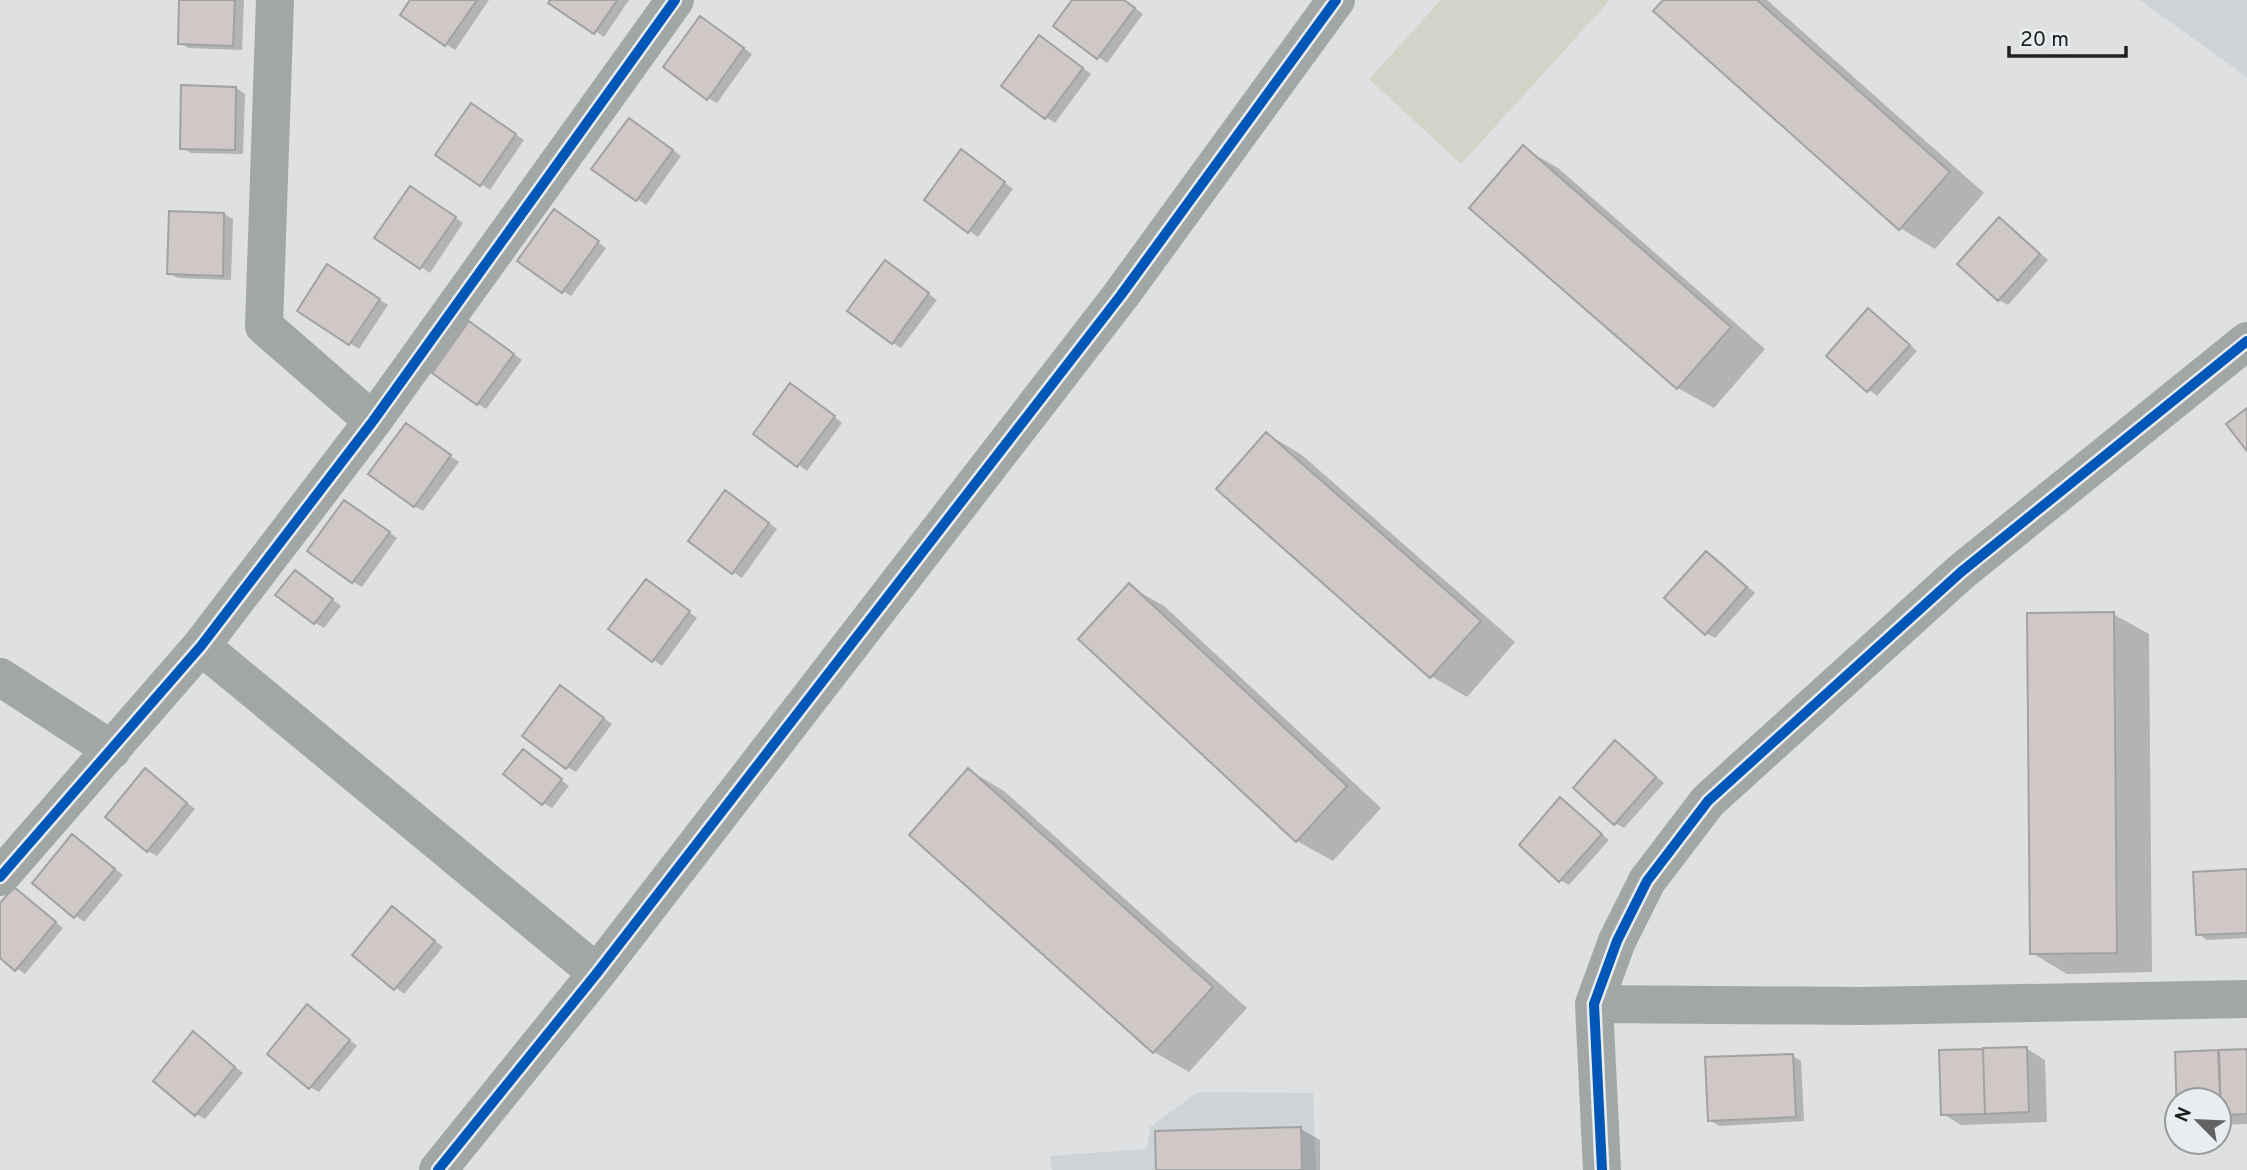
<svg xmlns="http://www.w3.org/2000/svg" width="2247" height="1170" font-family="Overpass,sans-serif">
<rect width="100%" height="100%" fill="#dee0e1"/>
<!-- built -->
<path fill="#cdd3d6" d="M 2140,0 L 2247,0 L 2247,77 Z
M 1198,1092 L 1313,1093 L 1316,1170 L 1052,1170 L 1050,1156 L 1147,1149 L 1150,1127 Z"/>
<!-- green -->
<path fill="#d2d4c8" d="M 1441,0 L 1610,0 L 1461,164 L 1369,79 Z"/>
<!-- shadow -->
<path fill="#0003" d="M 181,0 L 244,0 L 242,50 L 189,48 L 180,43 Z
M 412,0 L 489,0 L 455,50 L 402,15 Z
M 552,0 L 629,0 L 604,37 Z
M 1074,0 L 1124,0 L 1143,14 L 1107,63 L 1056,26 Z
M 1666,0 L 1767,0 L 1984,193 L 1935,249 L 1900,228 Z
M 710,23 L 752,54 L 717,103 L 708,98 Z
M 1048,43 L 1091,74 L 1055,123 L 1046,117 Z
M 236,88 L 245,94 L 243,154 L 191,153 L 182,148 Z
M 480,110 L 524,140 L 490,190 L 438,155 Z
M 638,125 L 681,156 L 646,205 L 594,168 Z
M 1523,148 L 1558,168 L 1765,349 L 1714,408 L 1678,388 L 1471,207 Z
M 971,157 L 1013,189 L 978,237 L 926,200 Z
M 420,193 L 463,223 L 430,273 L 377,238 Z
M 171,212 L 224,214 L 233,219 L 231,280 L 178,278 L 169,273 Z
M 564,216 L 606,248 L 571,296 L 563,291 Z
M 1999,219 L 2008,224 L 2048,260 L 2008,305 L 1999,300 Z
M 894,268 L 937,300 L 901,348 L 893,343 Z
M 336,271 L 388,305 L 359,349 L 299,310 Z
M 1869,310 L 1878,316 L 1917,351 L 1877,396 L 1828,356 Z
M 479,329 L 522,360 L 486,409 L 478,404 Z
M 800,391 L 842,423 L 807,471 L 755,434 Z
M 415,431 L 459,462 L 423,511 L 414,506 Z
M 1267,434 L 1302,455 L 1515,642 L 1467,697 L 1431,676 Z
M 734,497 L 777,529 L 742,578 L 733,572 Z
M 354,507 L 397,538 L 362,587 L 353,582 Z
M 1707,553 L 1716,558 L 1755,593 L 1715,638 L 1706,633 Z
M 304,577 L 341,606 L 324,628 L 315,623 Z
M 655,586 L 697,618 L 662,666 L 610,629 Z
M 1129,586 L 1164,606 L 1381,808 L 1333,861 L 1297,841 Z
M 2113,614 L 2149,634 L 2152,972 L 2067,974 L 2032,953 Z
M 569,692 L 612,724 L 576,772 L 567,767 Z
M 1615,743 L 1624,748 L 1664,783 L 1624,828 L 1615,823 Z
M 532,757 L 569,786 L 552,808 L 543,803 Z
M 146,770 L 195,809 L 157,856 L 148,851 Z
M 969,770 L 1004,791 L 1247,1008 L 1189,1072 L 1154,1052 L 911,835 Z
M 1561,800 L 1609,840 L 1569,885 L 1560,880 Z
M 73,836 L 123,875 L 84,922 L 34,883 Z
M 2247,871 L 2247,938 L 2207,940 L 2198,934 Z
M 14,889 L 63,928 L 25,974 L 0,956 L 0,906 Z
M 393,908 L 443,947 L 404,994 L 354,955 Z
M 308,1007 L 357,1046 L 319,1092 L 310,1087 Z
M 193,1034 L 243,1073 L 205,1119 L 196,1114 Z
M 2027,1049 L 2045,1060 L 2047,1122 L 1961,1125 L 1943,1114 L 1941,1051 Z
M 2247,1051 L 2247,1124 L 2219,1125 L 2219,1100 L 2178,1100 L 2177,1053 Z
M 1792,1055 L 1801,1061 L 1804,1121 L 1719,1126 L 1710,1120 Z
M 1301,1129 L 1320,1140 L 1320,1170 L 1157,1170 Z"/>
<!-- building -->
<path fill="#cfc8c7" stroke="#a2a2a2" stroke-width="2" d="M 179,0 L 235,0 L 233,46 L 178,44 Z
M 410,0 L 477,0 L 445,46 L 400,15 Z
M 550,0 L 617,0 L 594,34 L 548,3 Z
M 1072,0 L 1124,0 L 1135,8 L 1097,59 L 1053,26 Z
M 1663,0 L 1757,0 L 1950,172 L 1899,230 L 1653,11 Z
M 700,16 L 744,48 L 707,100 L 663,67 Z
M 1039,35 L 1083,68 L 1045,119 L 1001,86 Z
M 181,85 L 236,87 L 235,150 L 180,149 Z
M 471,103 L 516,134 L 480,186 L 435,155 Z
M 629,118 L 673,150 L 636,201 L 591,169 Z
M 1523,145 L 1731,327 L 1677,389 L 1469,208 Z
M 961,149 L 1005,182 L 968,233 L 924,200 Z
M 410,186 L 456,217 L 420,269 L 374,238 Z
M 554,209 L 599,241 L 562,293 L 517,261 Z
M 169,211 L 224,213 L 223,276 L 167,274 Z
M 1999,217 L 2040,254 L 1998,301 L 1957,264 Z
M 885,260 L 929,293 L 892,344 L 847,311 Z
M 327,264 L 380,299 L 349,345 L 297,311 Z
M 1868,308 L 1910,345 L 1867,392 L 1826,356 Z
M 469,321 L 514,354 L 477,405 L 432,373 Z
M 790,383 L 835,416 L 797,467 L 753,434 Z
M 2247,408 L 2247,451 L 2226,424 Z
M 406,423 L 451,455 L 414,507 L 368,474 Z
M 1266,432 L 1481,621 L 1430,678 L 1216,489 Z
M 725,490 L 769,523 L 732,574 L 688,541 Z
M 344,500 L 390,532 L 352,583 L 307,551 Z
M 1706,551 L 1747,587 L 1705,635 L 1664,598 Z
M 295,570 L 333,599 L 314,624 L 275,595 Z
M 646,579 L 690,611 L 652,662 L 608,629 Z
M 1129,583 L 1347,786 L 1296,842 L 1078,639 Z
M 2114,612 L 2117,953 L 2030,954 L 2027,613 Z
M 560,685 L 604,718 L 566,769 L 522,736 Z
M 1615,740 L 1656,777 L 1614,825 L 1573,788 Z
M 523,749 L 562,779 L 542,805 L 503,774 Z
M 145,768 L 187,803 L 147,852 L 105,817 Z
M 968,768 L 1213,987 L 1153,1053 L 909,835 Z
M 1560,797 L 1602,834 L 1559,882 L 1519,845 Z
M 72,834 L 115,869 L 74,918 L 32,883 Z
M 2247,869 L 2247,933 L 2196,935 L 2193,872 Z
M 14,887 L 56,922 L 15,971 L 0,958 L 0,903 Z
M 392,906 L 435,941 L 394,990 L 352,955 Z
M 307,1004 L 350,1040 L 309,1089 L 267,1054 Z
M 193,1031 L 235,1067 L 195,1116 L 153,1081 Z
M 2027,1047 L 2029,1112 L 1985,1114 L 1983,1048 Z
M 1983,1049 L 1985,1114 L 1941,1115 L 1939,1050 Z
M 2247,1049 L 2247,1114 L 2221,1115 L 2219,1050 Z
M 2218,1050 L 2221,1115 L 2219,1100 L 2177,1100 L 2177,1116 L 2175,1052 Z
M 1793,1054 L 1796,1117 L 1708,1121 L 1705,1057 Z
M 1301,1127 L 1302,1170 L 1156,1170 L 1155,1131 Z"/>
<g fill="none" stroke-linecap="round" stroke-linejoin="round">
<!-- street -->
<path stroke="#a2a6a5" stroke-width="38" d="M 275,0 L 264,326 L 373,421
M 201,646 L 597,973
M 0,677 L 112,750
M 0,877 L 201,646 L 373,421 L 675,0
M 1594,1004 L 1862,1006 L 2247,999
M 438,1170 L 597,973 L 1121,295 L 1336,0
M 1602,1170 L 1594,1004 L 1617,941 L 1647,881 L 1708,801 L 1961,572 L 2247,341"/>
<defs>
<path id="cycleway" d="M 0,877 L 201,646 L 373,421 L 675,0
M 438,1170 L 597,973 L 1121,295 L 1336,0
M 1602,1170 L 1594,1004 L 1617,941 L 1647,881 L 1708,801 L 1961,572 L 2247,341"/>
</defs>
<!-- cycleway casing -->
<use href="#cycleway" stroke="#eaedef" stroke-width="15"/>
<!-- cycleway -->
<use href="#cycleway" stroke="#0057b8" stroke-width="10"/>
</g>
<!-- north arrow -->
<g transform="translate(2198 1121) rotate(294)"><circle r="33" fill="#eaedef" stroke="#989b9c" stroke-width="2"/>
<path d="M0-5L12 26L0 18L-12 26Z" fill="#616364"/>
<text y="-10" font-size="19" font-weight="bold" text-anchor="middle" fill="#1e2020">N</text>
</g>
<!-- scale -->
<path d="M2009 46v10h117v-10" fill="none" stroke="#1e2020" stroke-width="3.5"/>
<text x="2020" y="46" font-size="21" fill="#1e2020" stroke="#eaedef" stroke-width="5" paint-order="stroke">20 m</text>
</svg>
